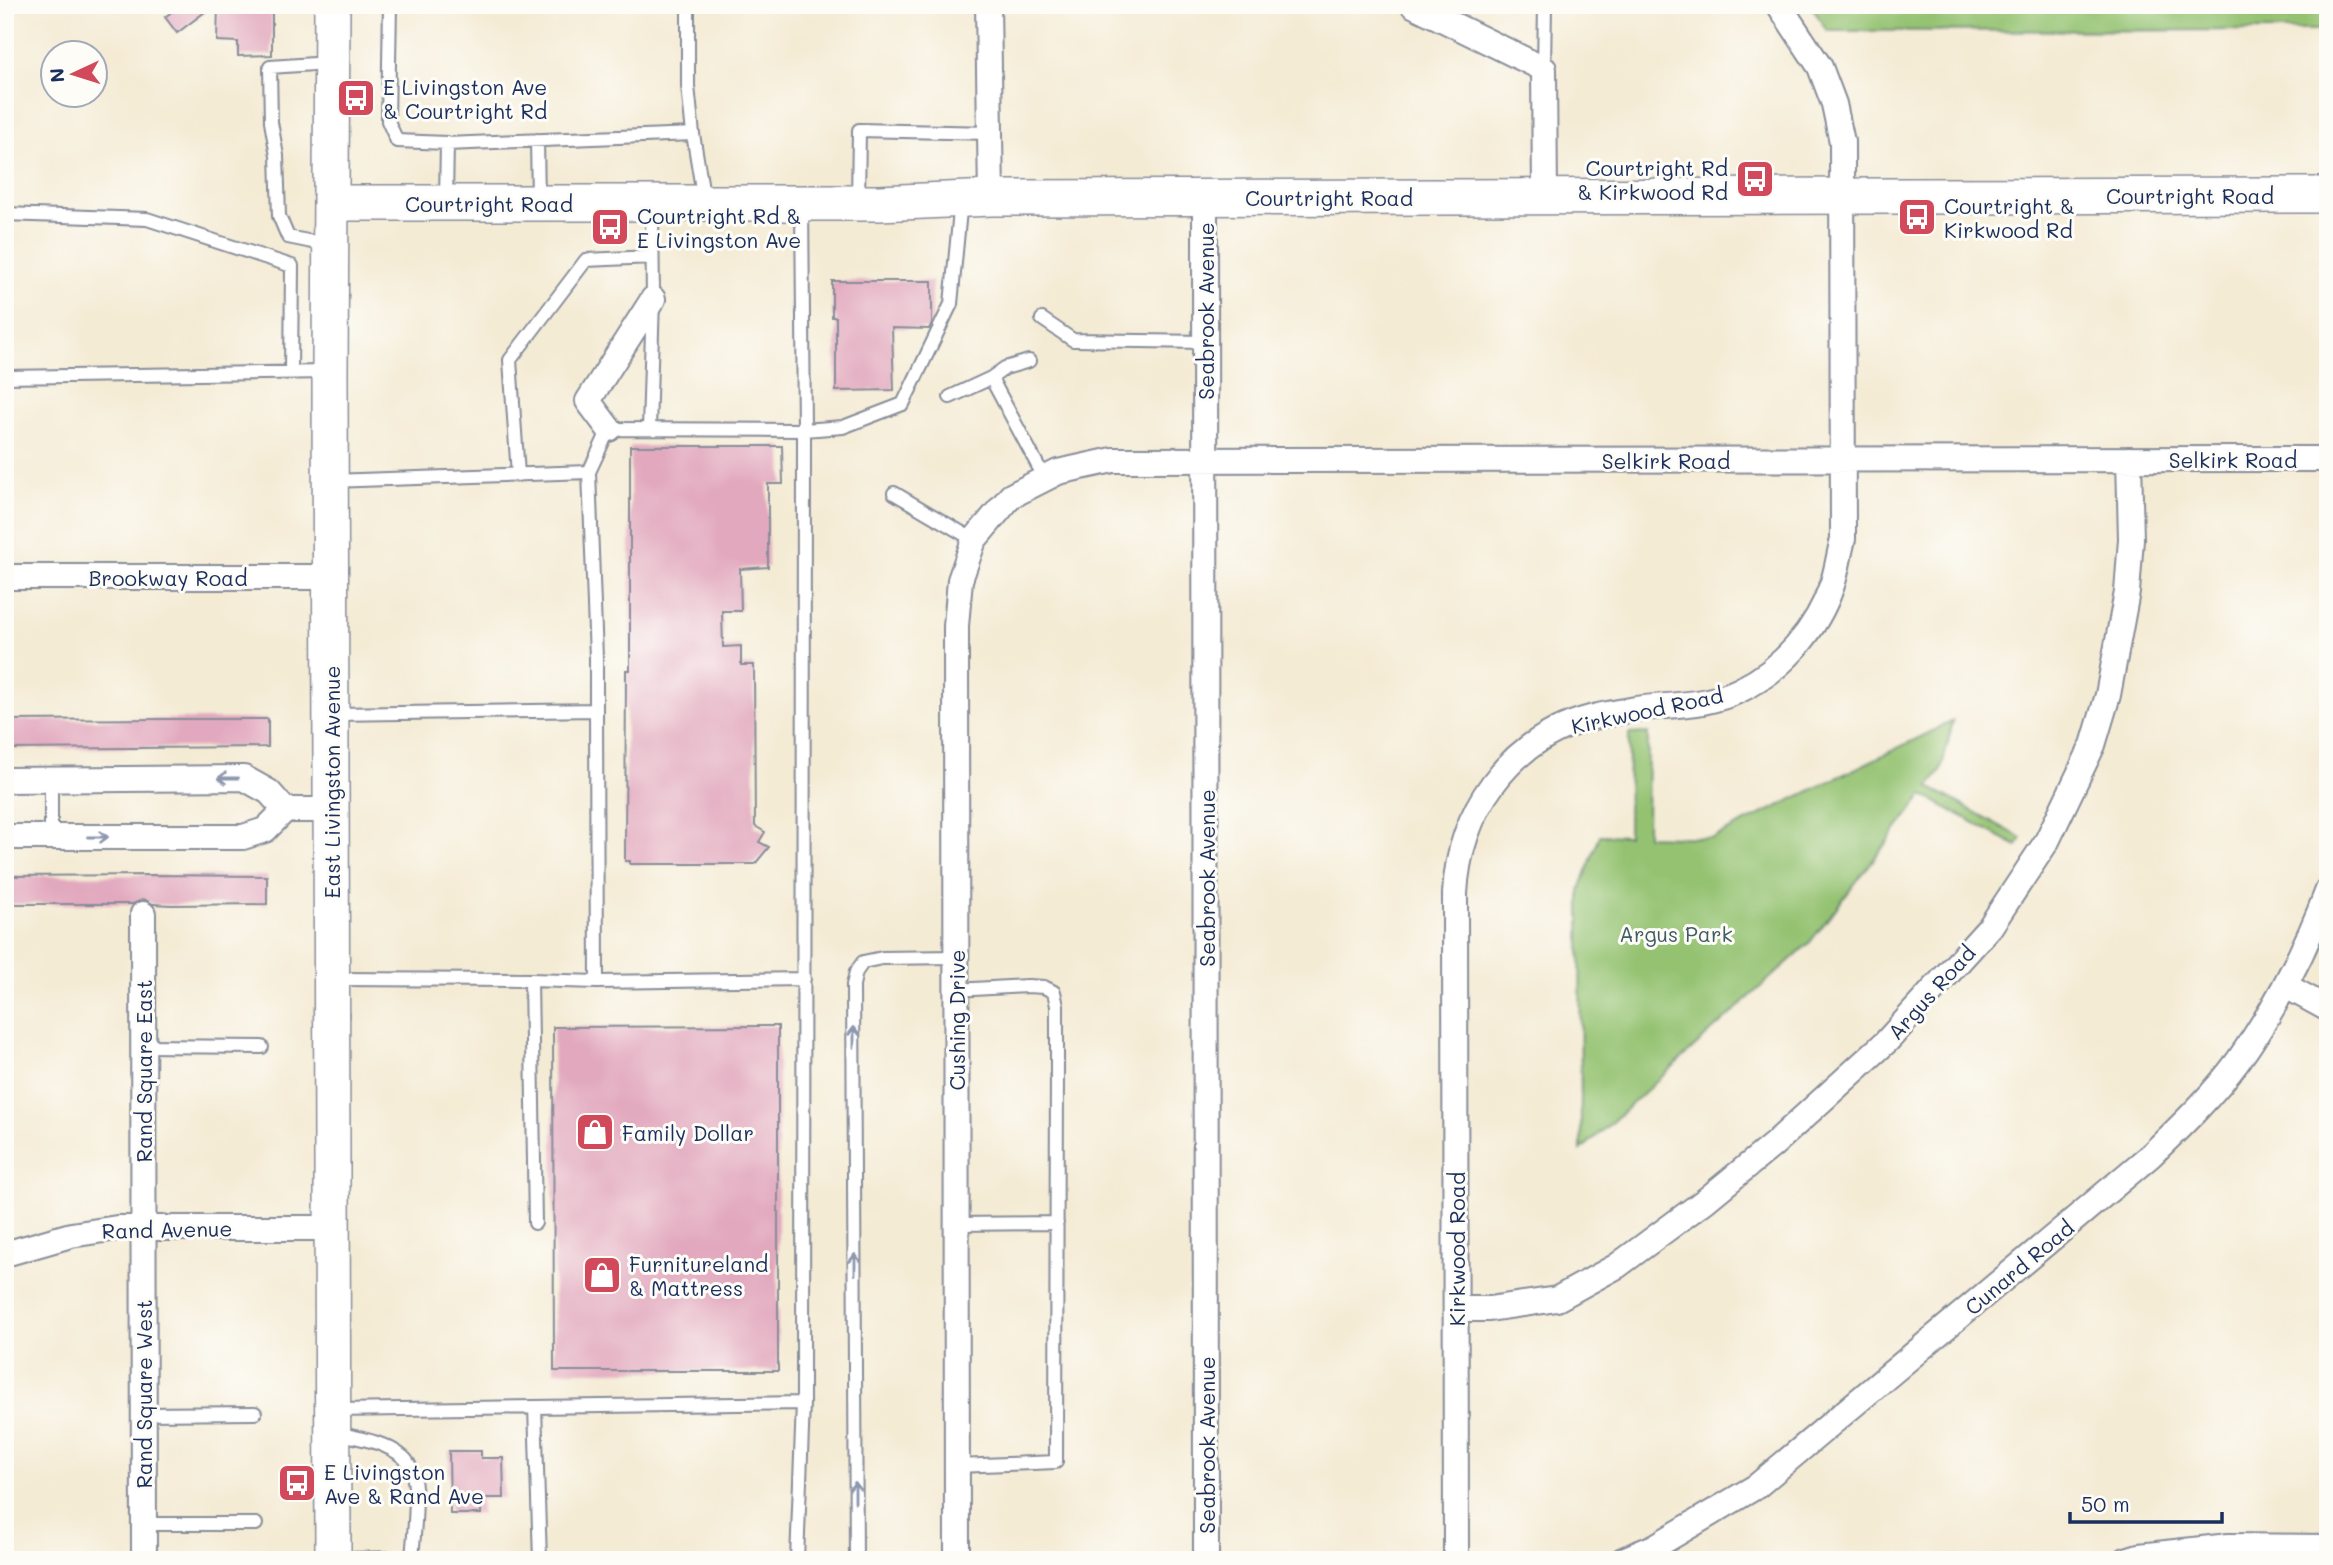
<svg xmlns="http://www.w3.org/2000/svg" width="2333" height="1565" font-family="Mali,sans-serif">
<rect width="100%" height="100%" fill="#fdfcf7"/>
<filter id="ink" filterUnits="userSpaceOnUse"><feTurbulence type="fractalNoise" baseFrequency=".0143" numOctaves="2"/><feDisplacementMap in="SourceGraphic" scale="14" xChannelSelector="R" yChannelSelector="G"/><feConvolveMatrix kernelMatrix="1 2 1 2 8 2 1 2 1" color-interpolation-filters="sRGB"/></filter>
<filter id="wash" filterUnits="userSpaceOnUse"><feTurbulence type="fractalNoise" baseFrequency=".00686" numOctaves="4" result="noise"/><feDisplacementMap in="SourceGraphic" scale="28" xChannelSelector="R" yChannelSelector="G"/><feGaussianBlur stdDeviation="1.57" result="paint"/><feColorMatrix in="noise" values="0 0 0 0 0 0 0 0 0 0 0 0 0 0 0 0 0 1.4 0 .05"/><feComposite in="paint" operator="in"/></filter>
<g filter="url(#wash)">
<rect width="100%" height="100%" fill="#f4ebd4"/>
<!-- green -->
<path fill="#94c271" stroke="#587868" stroke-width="2" d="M 1811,5 L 2328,5 L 2328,30 L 1827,31 Z
M 1953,721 L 1941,771 L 1929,787 L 2022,838 L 2017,846 L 1923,795 L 1810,942 L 1581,1150 L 1580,890 L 1600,835 L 1628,836 L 1629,734 L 1648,733 L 1647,836 L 1713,838 Z"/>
<g id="blocks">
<!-- building -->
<path fill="#e2a8be" d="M 181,5 L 214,5 L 177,33 L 165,17 Z
M 218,5 L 272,5 L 272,55 L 238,56 L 238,42 L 217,41 Z
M 832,281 L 932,281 L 932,323 L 929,329 L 892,328 L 894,390 L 836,391 L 836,317 L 832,317 Z
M 630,446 L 782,446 L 783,484 L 768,484 L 768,567 L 740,569 L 741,611 L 722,611 L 723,647 L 741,646 L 741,665 L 754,665 L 755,826 L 765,832 L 759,842 L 769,847 L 755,864 L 630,864 L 630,861 L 625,861 L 626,670 L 630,670 Z
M 172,719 L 268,719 L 268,747 L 5,749 L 5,720 Z
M 151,875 L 267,876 L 267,904 L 171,905 L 153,904 L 144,899 L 133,904 L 5,904 L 5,876 Z
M 778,1026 L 778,1371 L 554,1371 L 553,1027 Z
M 449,1451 L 481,1451 L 481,1458 L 503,1458 L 504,1498 L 481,1498 L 481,1514 L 450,1514 Z"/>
</g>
</g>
<g filter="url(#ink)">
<use href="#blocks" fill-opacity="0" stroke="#888d99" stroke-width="2"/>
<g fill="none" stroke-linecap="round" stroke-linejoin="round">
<defs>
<path id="lane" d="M 390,5 L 388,121 L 397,141 L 447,143 L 446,199
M 688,5 L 688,86 L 693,134
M 1544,69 L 1545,5
M 537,140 L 538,200
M 447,144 L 693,134 L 704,201
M 858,202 L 859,130 L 990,133
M 5,214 L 147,219 L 292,266 L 291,373
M 327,245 L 288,237 L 279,216 L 277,156 L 271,122 L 270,67 L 329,63
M 1042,319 L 1073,340 L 1205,342
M 5,377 L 327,372
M 991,378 L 1005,368 L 1029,361
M 950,397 L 991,378 L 1045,479
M 649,429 L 653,299 L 652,205
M 589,472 L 596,658 L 596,710
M 518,475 L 510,360 L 586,260 L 652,257
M 331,481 L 589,472 L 609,429 L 804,430 L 802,204
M 894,493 L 974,540
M 334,714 L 596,710 L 597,982
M 51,780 L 51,837
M 334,979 L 531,980 L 535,1223
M 531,980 L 597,982 L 804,979
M 956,990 L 1028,986 L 1044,987 L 1054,992 L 1057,1006 L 1057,1059 L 1056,1462 L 957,1466
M 143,1046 L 262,1047
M 957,1224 L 1057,1223
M 535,1407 L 540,1560
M 336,1410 L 803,1403
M 143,1414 L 255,1413
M 336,1433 C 358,1438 386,1442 403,1457 C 424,1474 413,1535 412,1560
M 144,1524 L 256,1524
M 335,1559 L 412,1558
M 797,1560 L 803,1403 L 804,430 L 843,427 L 903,404 L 951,304 L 961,200
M 856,1560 L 853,985 L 856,972 L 863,962 L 882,958 L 956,957"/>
<path id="street" d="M 988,5 L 991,198
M 1413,5 L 1544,69 L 1545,196
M 1205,197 L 1206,1560
M 609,429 L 588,401 L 653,299
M 5,577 L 330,577
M 5,780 L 244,778 L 269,792 L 285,810
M 5,837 L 243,837 L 265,830 L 285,810 L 331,810
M 143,914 L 144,1560
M 2286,986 L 2328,1009
M 5,1254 L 71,1235 L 117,1228 L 332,1228
M 1456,1309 L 1489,1309 L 1557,1299 L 1617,1266 L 1706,1200 L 1773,1145 L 1887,1041 L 1990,927 L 2047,841 L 2093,745 L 2108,695 L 2127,592 L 2131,539 L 2129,459
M 957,1560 L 956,626 L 960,580 L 974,540 L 1011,496 L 1058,472 L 1113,460 L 2328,459
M 1456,1560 L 1455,894 C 1459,812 1508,740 1590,718 C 1605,714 1621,712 1636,709 C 1673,704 1705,707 1740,690 C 1782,670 1817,630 1832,585 C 1837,571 1839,554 1843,539 L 1842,142 L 1834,104 L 1820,67 L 1779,5
M 1623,1560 L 1654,1547 L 1757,1486 L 2151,1155 C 2182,1125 2213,1095 2238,1061 C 2276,1008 2305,951 2328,890
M 2126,1560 L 2139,1556 L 2229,1546 L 2328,1547"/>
<path id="secondary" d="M 332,5 L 330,372 L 333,1560
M 331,203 L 879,203 L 991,198 L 2328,195"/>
</defs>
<!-- lane casing -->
<use href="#lane" stroke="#888d99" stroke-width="16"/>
<!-- street casing -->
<use href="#street" stroke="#888d99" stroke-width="28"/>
<!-- secondary casing -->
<use href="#secondary" stroke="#888d99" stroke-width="38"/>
<!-- lane -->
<use href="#lane" stroke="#fff" stroke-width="12"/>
<!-- street -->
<use href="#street" stroke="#fff" stroke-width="24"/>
<!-- secondary -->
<use href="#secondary" stroke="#fff" stroke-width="35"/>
</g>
<!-- one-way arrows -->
<defs><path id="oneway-shaft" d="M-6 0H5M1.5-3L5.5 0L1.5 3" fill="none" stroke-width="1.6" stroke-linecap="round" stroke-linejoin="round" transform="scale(1.75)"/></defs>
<g stroke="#8d97ae">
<use href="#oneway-shaft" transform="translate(228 778) rotate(180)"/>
<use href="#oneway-shaft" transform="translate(98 837)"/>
<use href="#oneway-shaft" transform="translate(854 1037) rotate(-90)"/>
<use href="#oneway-shaft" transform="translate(855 1264) rotate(-90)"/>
<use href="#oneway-shaft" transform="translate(855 1492) rotate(-90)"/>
</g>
</g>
<!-- icons -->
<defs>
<symbol id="bus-square" viewBox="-11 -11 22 22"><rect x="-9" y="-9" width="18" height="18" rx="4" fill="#d1495b" stroke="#fdfcf7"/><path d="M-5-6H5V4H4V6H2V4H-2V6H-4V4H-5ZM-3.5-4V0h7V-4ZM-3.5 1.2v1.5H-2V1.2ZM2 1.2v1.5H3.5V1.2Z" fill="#fff"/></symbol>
<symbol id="shop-square" viewBox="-11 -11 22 22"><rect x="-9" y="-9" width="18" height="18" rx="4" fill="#d1495b" stroke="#fdfcf7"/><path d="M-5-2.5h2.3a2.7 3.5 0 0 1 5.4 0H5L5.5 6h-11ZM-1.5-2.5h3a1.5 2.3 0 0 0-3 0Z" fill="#fff"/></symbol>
</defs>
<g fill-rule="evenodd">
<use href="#bus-square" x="334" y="76" width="44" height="44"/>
<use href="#bus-square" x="1733" y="157" width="44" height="44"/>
<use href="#bus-square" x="1895" y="195" width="44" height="44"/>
<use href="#bus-square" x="588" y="205" width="44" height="44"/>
<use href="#shop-square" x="573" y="1110" width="44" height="44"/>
<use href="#shop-square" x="580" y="1253" width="44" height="44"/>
<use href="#bus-square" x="275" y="1461" width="44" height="44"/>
</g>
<g text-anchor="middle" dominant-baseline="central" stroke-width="6" stroke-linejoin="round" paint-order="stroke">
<!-- poi labels -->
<g font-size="21" fill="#1b2f5e" stroke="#fdfcf7" text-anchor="start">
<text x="383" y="86">E Livingston Ave<tspan x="383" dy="24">&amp; Courtright Rd</tspan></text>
<text x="1728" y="167" text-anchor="end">Courtright Rd<tspan x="1728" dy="24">&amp; Kirkwood Rd</tspan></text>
<text x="1944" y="205">Courtright &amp;<tspan x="1944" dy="24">Kirkwood Rd</tspan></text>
<text x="637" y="215">Courtright Rd &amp;<tspan x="637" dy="24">E Livingston Ave</tspan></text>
<text x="622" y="1132">Family Dollar</text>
<text x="629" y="1263">Furnitureland<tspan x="629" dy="24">&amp; Mattress</tspan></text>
<text x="324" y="1471">E Livingston<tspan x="324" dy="24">Ave &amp; Rand Ave</tspan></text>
</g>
<!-- street labels -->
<g font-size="21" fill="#1b2f5e" stroke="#fdfcf7">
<text x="2190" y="195">Courtright Road</text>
<text x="1329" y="197">Courtright Road</text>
<text x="489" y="203">Courtright Road</text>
<text transform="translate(1205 311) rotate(-90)">Seabrook Avenue</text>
<text x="2233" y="459">Selkirk Road</text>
<text x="1666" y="460">Selkirk Road</text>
<text x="168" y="577">Brookway Road</text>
<text transform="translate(1647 710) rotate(-12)">Kirkwood Road</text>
<text transform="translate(331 782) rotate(-90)">East Livingston Avenue</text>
<text transform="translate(1206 878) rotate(-90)">Seabrook Avenue</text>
<text transform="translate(1931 992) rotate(-48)">Argus Road</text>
<text transform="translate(956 1020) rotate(-90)">Cushing Drive</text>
<text transform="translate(143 1071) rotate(-90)">Rand Square East</text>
<text transform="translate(167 1229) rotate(-1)">Rand Avenue</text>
<text transform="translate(1456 1249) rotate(-90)">Kirkwood Road</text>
<text transform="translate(2019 1267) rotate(-40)">Cunard Road</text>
<text transform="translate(143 1394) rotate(-90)">Rand Square West</text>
<text transform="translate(1206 1445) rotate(-90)">Seabrook Avenue</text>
</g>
<!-- park labels -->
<g font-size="21" fill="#3f5b64" stroke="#fdfcf7">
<text x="1676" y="933">Argus Park</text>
</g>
</g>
<!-- margin -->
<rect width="2333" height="1565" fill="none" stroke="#fdfcf7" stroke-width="28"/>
<!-- north arrow -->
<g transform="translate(74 74) rotate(266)"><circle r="33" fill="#fdfcf7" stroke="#a3aaba" stroke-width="2"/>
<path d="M0-5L12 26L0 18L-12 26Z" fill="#d1495b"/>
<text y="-10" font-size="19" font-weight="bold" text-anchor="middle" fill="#1b2f5e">N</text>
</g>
<!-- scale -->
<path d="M2070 1512v10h152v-10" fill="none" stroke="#1b2f5e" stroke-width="3.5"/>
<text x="2081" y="1512" font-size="21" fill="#1b2f5e" stroke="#fdfcf7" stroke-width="5" paint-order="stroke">50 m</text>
</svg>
